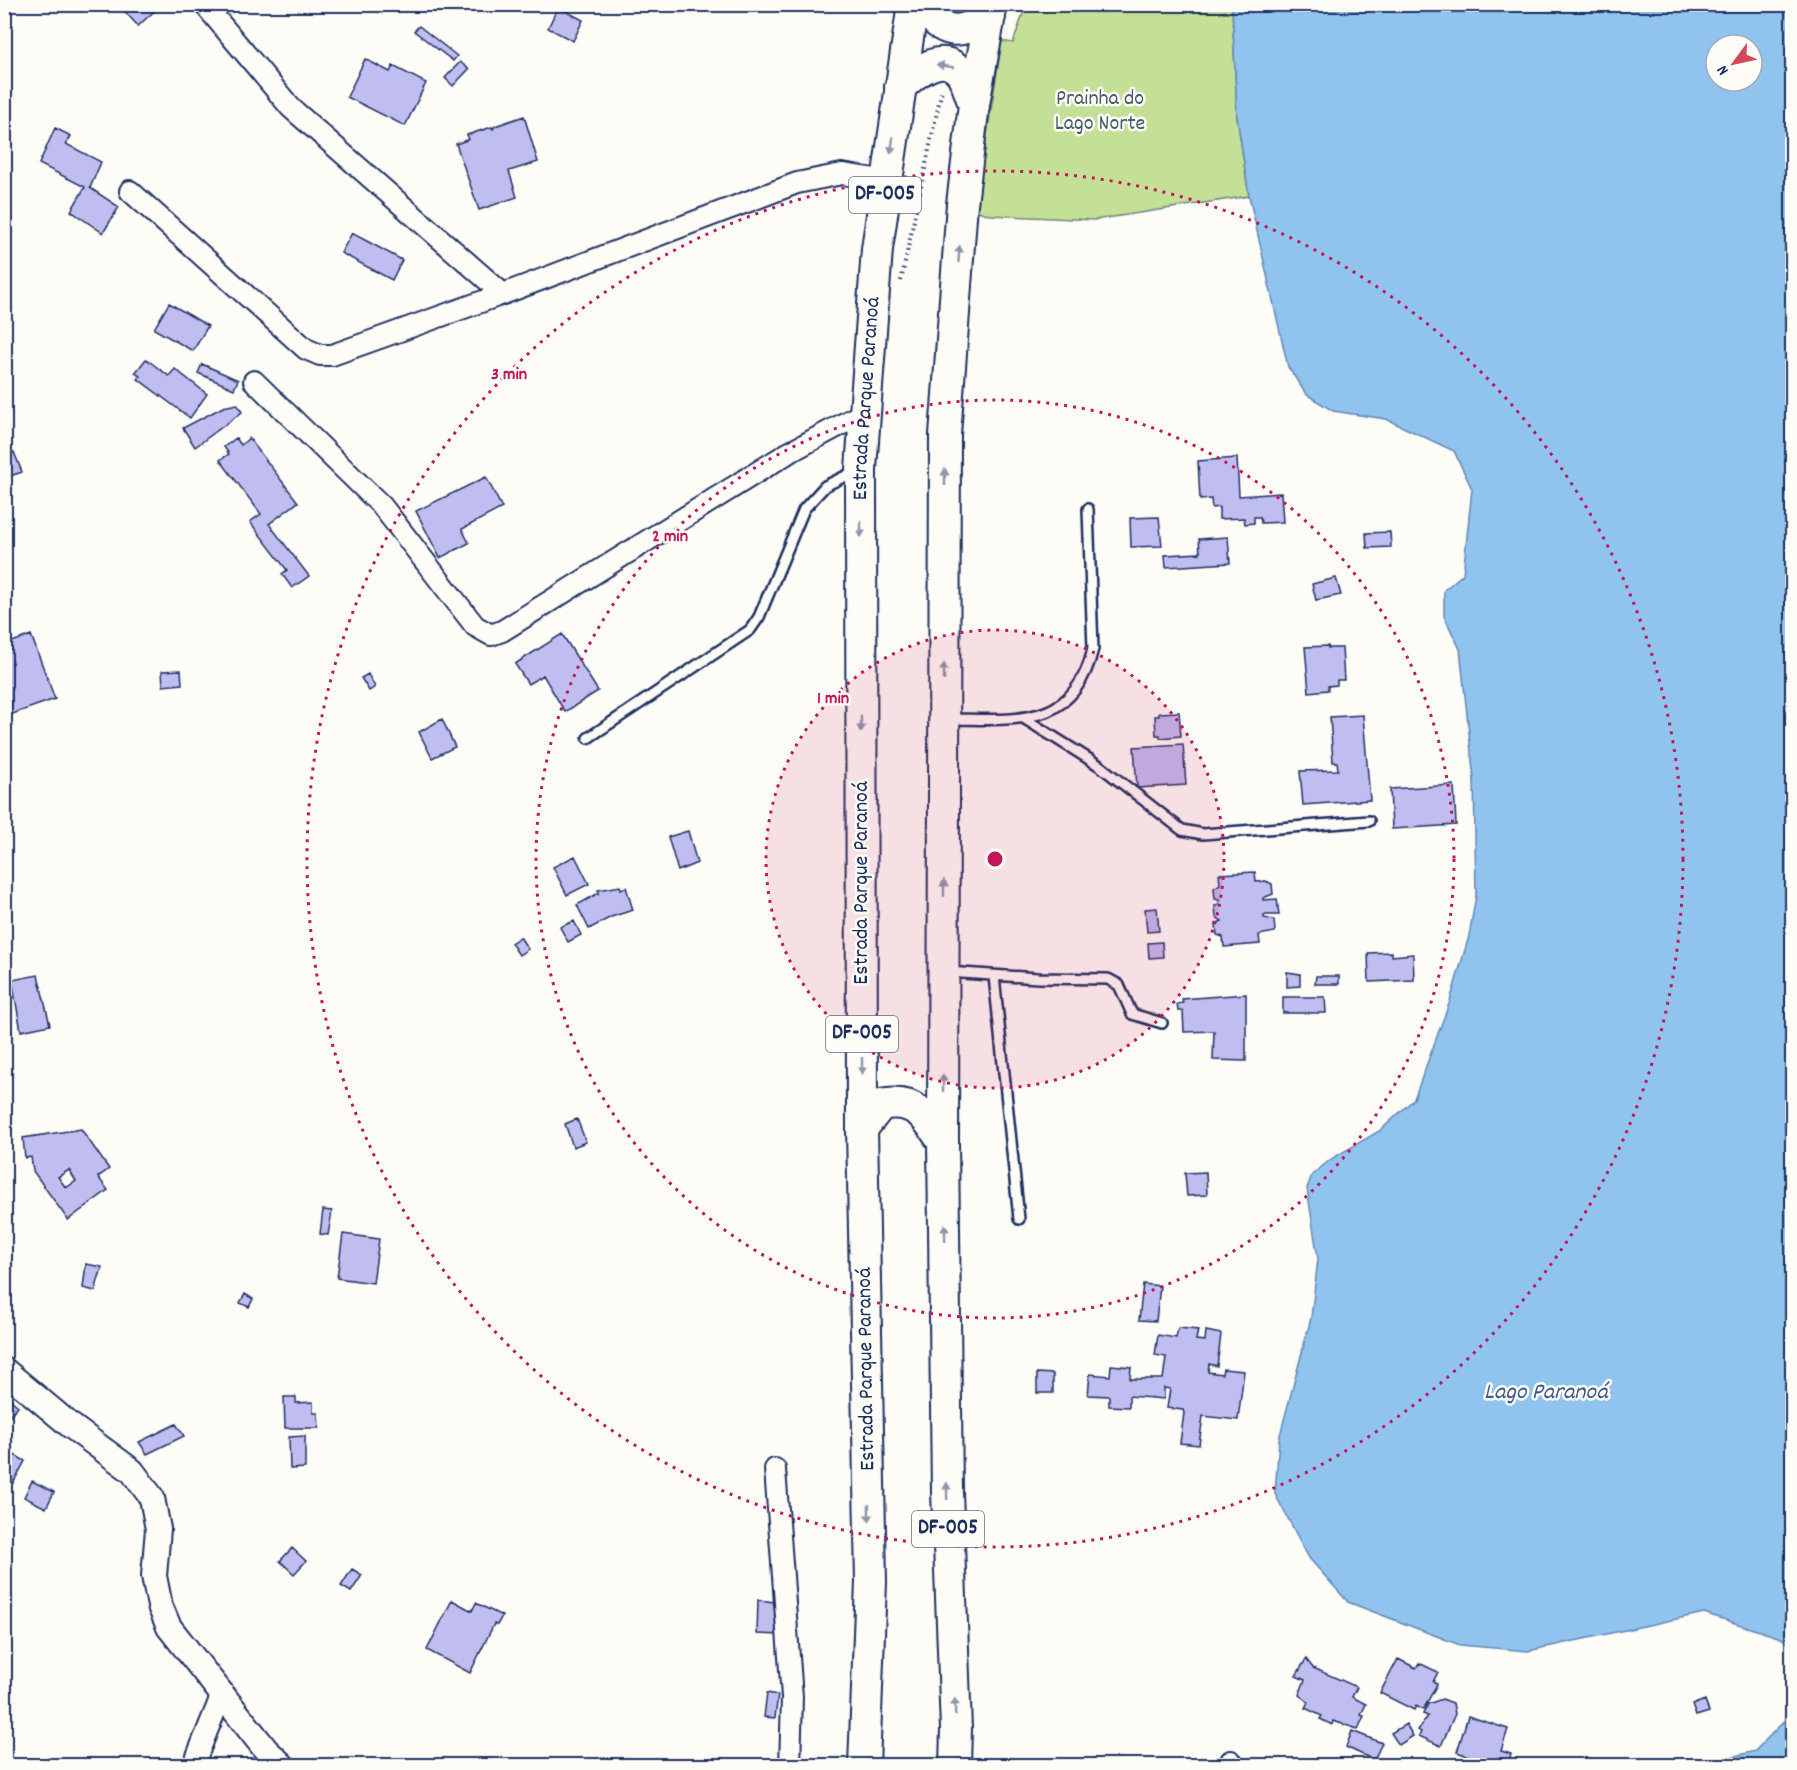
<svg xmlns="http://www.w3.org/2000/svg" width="1797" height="1770" font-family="Dekko,sans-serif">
<rect width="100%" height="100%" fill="#fdfcf7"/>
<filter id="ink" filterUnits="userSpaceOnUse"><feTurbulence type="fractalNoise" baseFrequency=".0167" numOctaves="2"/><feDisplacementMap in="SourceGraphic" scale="12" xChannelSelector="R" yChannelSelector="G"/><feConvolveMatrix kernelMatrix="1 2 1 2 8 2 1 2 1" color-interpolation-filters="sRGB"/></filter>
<g filter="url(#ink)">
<!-- green -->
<path fill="#c4df96" stroke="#70877a" stroke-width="1.5" d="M 1026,5 L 1232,5 L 1237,117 L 1249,196 L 1094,220 L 990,215 L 975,210 L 1002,41 L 1013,43 Z"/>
<!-- water -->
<path fill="#90c3ed" stroke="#6188b4" stroke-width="1.5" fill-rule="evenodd" d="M 1232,5 L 1792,5 L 1792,1646 L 1781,1638 L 1704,1613 L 1528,1651 L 1460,1645 L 1348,1602 L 1309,1558 L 1275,1494 L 1279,1439 L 1311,1318 L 1318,1259 L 1307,1188 L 1312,1175 L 1331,1159 L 1381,1130 L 1414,1099 L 1450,1001 L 1469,936 L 1476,896 L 1474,780 L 1460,649 L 1444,616 L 1444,590 L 1463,574 L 1472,489 L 1454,451 L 1386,419 L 1333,411 L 1306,394 L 1288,367 L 1249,196 L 1237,117 ZM 1716,45 L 1752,45 L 1752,81 L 1716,81 Z
M 1792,1713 L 1792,1765 L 1699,1765 L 1755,1751 Z"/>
<!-- building -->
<path fill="#c0bef0" stroke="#1b2f5e" stroke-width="1.5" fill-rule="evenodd" d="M 118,4 L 162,4 L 138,26 Z
M 558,7 L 583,20 L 573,41 L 548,28 Z
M 419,26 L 457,56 L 453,61 L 414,31 Z
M 365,59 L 390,72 L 393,66 L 426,83 L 405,126 L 347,97 Z
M 460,62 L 469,69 L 453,86 L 445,78 Z
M 524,116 L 538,162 L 509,171 L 517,197 L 479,210 L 456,144 L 469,139 L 467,135 L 492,127 L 493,129 L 495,126 Z
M 55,128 L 71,136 L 66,144 L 101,162 L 90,188 L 119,207 L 103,233 L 71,211 L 85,187 L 39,164 Z
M 4,202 L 12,233 L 4,236 Z
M 352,233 L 402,260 L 392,280 L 341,253 Z
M 169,303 L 208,326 L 193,351 L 154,329 Z
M 146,359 L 169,376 L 175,369 L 207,394 L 190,418 L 138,379 L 140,376 L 135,373 Z
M 202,364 L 238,380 L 234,389 L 198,373 Z
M 237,404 L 242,412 L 195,447 L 183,428 L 223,407 Z
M 236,438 L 241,445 L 249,438 L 298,502 L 269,524 L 309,576 L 292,588 L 282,574 L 287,570 L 250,522 L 261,514 L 220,460 L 229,454 L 224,447 Z
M 14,452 L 22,472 L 4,478 L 4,456 Z
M 1237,458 L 1239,496 L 1281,493 L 1283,522 L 1261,523 L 1260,517 L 1254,517 L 1254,523 L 1245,524 L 1244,518 L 1219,519 L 1219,507 L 1212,508 L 1211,499 L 1200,500 L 1198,461 Z
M 486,477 L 502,508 L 462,529 L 469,543 L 440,558 L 416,511 Z
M 1159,517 L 1162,546 L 1131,547 L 1130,518 Z
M 1390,532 L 1391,547 L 1367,548 L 1366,533 Z
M 1228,537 L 1230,563 L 1166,567 L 1165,555 L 1200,553 L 1199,539 Z
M 1336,578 L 1341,595 L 1316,600 L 1312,584 Z
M 562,634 L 598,691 L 565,712 L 543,675 L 528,684 L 515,664 Z
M 31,635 L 55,699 L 4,717 L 4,645 Z
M 1328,646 L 1328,648 L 1342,648 L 1344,680 L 1337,680 L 1337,685 L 1328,686 L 1328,690 L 1309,692 L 1305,647 Z
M 181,670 L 182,684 L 163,686 L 162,671 Z
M 368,674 L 375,687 L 369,691 L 361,678 Z
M 1179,712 L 1181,736 L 1160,738 L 1160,735 L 1156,735 L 1155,716 L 1159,716 L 1159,713 Z
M 1363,715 L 1370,800 L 1303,805 L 1300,771 L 1338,770 L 1337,762 L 1333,762 L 1330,717 Z
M 442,719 L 455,747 L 432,758 L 419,732 Z
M 1183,744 L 1186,785 L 1137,788 L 1134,747 Z
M 1454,785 L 1456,825 L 1392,829 L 1390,789 Z
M 688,831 L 697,863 L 678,871 L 668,837 Z
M 4,856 L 10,896 L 4,897 Z
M 575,856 L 589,884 L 567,895 L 553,867 Z
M 1255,872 L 1256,882 L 1266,881 L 1272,884 L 1273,894 L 1263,898 L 1263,900 L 1277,899 L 1279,915 L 1264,915 L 1264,918 L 1274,920 L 1275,932 L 1259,935 L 1260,944 L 1224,947 L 1223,937 L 1217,935 L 1216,924 L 1222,921 L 1216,917 L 1215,906 L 1219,904 L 1219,900 L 1215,899 L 1214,888 L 1220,884 L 1219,874 Z
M 620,886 L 621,889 L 626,887 L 633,910 L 611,917 L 589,929 L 577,905 L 599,893 L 598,890 Z
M 1157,908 L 1159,931 L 1147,932 L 1145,909 Z
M 574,921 L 581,935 L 568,942 L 560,927 Z
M 520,937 L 528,949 L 519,955 L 511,943 Z
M 1162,942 L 1163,957 L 1149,958 L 1148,943 Z
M 1392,952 L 1392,956 L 1413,954 L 1414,980 L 1369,982 L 1368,953 Z
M 1287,972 L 1300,974 L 1300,986 L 1287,987 Z
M 38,975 L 50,1025 L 21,1031 L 12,980 Z
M 1316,976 L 1339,976 L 1339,984 L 1315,984 Z
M 1246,994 L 1246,1061 L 1213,1060 L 1214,1031 L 1184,1032 L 1183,1011 L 1178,1011 L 1177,1004 L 1183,1003 L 1182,999 Z
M 1283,997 L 1325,997 L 1326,1013 L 1283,1013 Z
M 577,1119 L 586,1142 L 573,1147 L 565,1124 Z
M 81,1129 L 109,1169 L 98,1177 L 108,1190 L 68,1220 L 33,1171 L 31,1157 L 25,1158 L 23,1138 ZM 69,1170 L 76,1181 L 66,1188 L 58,1177 Z
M 1206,1172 L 1207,1195 L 1187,1196 L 1185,1173 Z
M 323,1210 L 332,1211 L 328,1235 L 320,1234 Z
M 343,1234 L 379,1239 L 373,1283 L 337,1278 Z
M 86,1264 L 102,1267 L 95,1291 L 83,1288 Z
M 1143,1284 L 1160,1286 L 1156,1321 L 1139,1320 Z
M 245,1294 L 253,1299 L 249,1307 L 240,1303 Z
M 1178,1328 L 1198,1330 L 1196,1340 L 1205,1341 L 1206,1331 L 1221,1334 L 1217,1366 L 1209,1364 L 1208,1372 L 1222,1374 L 1223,1369 L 1244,1371 L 1238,1420 L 1203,1416 L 1199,1445 L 1180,1443 L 1184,1413 L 1183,1410 L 1167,1408 L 1170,1389 L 1164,1388 L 1164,1399 L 1129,1396 L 1129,1407 L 1109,1406 L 1109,1396 L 1088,1395 L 1090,1374 L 1110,1376 L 1111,1365 L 1131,1367 L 1130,1379 L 1163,1379 L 1166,1357 L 1155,1355 L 1158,1335 L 1176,1338 Z
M 1037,1373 L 1053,1374 L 1053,1393 L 1037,1393 Z
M 4,1394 L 18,1406 L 4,1422 Z
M 284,1397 L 296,1397 L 296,1403 L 313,1402 L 313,1413 L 318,1413 L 319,1428 L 285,1428 Z
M 176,1424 L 184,1436 L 147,1454 L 139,1442 Z
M 305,1436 L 305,1468 L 290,1469 L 289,1437 Z
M 4,1449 L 25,1461 L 13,1483 L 4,1479 Z
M 32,1481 L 54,1492 L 46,1508 L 24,1497 Z
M 292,1548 L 306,1561 L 294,1574 L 280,1561 Z
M 352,1569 L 362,1575 L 351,1592 L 341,1586 Z
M 452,1600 L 472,1611 L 476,1603 L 502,1616 L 497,1625 L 494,1624 L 470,1673 L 427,1650 Z
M 758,1600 L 783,1603 L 781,1635 L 757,1634 Z
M 1306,1659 L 1313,1668 L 1357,1687 L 1352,1697 L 1366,1704 L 1361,1715 L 1364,1716 L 1358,1729 L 1333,1721 L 1332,1725 L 1320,1719 L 1322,1716 L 1305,1708 L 1308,1702 L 1299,1695 L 1305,1680 L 1296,1676 Z
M 1398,1659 L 1416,1668 L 1419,1663 L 1438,1672 L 1433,1682 L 1437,1684 L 1423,1710 L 1416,1706 L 1414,1710 L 1380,1693 Z
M 767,1693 L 778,1695 L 775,1718 L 764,1717 Z
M 1442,1699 L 1453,1703 L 1455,1714 L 1441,1746 L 1419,1736 L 1421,1732 L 1418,1730 L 1428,1716 L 1423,1714 L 1428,1704 Z
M 1705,1700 L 1709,1712 L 1696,1716 L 1692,1705 Z
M 1468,1716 L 1508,1729 L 1501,1751 L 1511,1754 L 1507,1766 L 1472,1766 L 1474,1758 L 1457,1752 Z
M 1406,1724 L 1413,1736 L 1399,1745 L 1391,1733 Z
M 1352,1731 L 1382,1743 L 1374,1760 L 1346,1747 Z"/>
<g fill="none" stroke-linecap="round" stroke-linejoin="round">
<defs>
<path id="service" d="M 949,719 C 1014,719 1074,730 1093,649 L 1088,509
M 1025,719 L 1100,766 L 1182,830 L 1203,834 L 1369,821
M 588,738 L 750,630 L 759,617 L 804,509 L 825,486 L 856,471
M 947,972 L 1038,978 L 1108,979 L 1119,985 L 1132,1014 L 1162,1023
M 994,976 L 1019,1219"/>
<path id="minor" d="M 204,4 L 291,108 L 503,294 L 797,183 L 842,174 L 887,181
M 130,191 L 306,349 L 320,355 L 332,355 L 503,294
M 254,381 L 382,506 L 475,626 L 491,635 L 502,631 L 788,453 L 865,412
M 775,1469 L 792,1697 L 790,1766
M 1231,1761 L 1233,1766
M 193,1766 L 222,1694"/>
<path id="tertiary" d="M 4,1370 L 71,1426 L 132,1471 L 152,1498 L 158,1529 L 154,1576 L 160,1606 L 169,1627 L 266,1750 L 283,1766"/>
<g id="primary">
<path d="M 922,4 C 944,37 959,35 990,16"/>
<path d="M 900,87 C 915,73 943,49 961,73 C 967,82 970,95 974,104"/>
<path d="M 862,1129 L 881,1105 C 915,1098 926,1116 943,1142"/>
<path id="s1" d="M 864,1766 L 871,1582 L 862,1129 L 861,469 L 877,249 L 913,4"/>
<path d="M 955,1766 L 956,1729 L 947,1492 L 943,1142 L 945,435 L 962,204 L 974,104 L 992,4"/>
</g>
</defs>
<!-- service casing -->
<use href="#service" stroke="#1b2f5e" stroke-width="14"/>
<!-- minor casing -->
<use href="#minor" stroke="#1b2f5e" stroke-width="24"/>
<!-- tertiary casing -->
<use href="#tertiary" stroke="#1b2f5e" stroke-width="28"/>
<!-- primary casing -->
<use href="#primary" stroke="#1b2f5e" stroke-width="34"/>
<!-- path -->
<path stroke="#1b2f5e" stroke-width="4" stroke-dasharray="1.5 4.5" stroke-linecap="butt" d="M 901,281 L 942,89"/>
<!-- service -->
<use href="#service" stroke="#fdfcf7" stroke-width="9"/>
<!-- minor -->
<use href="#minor" stroke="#fdfcf7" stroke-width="20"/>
<!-- tertiary -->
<use href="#tertiary" stroke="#fdfcf7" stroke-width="24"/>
<!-- primary -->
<use href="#primary" stroke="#fdfcf7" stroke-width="30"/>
</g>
<!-- one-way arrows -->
<defs><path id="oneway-solid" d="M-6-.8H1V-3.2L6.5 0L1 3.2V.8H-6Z" transform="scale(1.5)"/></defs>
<g fill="#8c96aa">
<use href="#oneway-solid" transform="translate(945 66) rotate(-171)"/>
<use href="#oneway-solid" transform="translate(892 145) rotate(98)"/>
<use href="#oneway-solid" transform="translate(959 254) rotate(-86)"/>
<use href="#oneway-solid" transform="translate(945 477) rotate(-90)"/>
<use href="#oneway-solid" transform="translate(861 529) rotate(90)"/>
<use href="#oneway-solid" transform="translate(944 672) rotate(-90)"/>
<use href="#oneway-solid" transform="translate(861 724) rotate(90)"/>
<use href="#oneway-solid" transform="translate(944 888) rotate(-90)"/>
<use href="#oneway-solid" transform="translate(862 1066) rotate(90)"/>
<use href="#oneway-solid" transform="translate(943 1083) rotate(-90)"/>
<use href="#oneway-solid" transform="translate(945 1233) rotate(-91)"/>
<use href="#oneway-solid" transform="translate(947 1491) rotate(-91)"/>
<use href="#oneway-solid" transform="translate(869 1513) rotate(89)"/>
<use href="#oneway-solid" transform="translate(955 1707) rotate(-92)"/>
</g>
</g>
<!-- distance rings -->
<circle cx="995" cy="859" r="229" fill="#c2185b" fill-opacity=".12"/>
<g fill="none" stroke="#c2185b" stroke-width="3" stroke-dasharray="3 6">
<circle cx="995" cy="859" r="229"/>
<circle cx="995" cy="859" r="459"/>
<circle cx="995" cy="859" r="688"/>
</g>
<g text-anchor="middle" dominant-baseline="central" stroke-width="5" stroke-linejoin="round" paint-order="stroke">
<!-- shield labels -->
<g fill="#fdfcf7" stroke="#5f6c8c" stroke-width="1.5">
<rect x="849" y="177" width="72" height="36" rx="4.5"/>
<rect x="826" y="1016" width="72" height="36" rx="4.5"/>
<rect x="912" y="1511" width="72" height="36" rx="4.5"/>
</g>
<g font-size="21" font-weight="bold" fill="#1b2f5e">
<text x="885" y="195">DF-005</text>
<text x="862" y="1034">DF-005</text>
<text x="948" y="1529">DF-005</text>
</g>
<!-- park labels -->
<g font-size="22" fill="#455b6c" stroke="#fdfcf7">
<text x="1100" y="99">Prainha do<tspan x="1100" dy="25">Lago Norte</tspan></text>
</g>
<!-- street labels -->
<g font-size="22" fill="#1b2f5e" stroke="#fdfcf7">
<text stroke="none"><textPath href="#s1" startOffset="1368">Estrada Parque Paranoá</textPath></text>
<text transform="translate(862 883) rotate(-90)">Estrada Parque Paranoá</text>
<text transform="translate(867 1369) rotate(-91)">Estrada Parque Paranoá</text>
</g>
<!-- water labels -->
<g font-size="24" font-style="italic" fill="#3e5b89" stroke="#fdfcf7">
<text x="1546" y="1393">Lago Paranoá</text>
</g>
</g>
<circle cx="995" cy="859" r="9" fill="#c2185b" stroke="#fdfcf7" stroke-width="3"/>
<g font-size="18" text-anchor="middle" font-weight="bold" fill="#c2185b" stroke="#fdfcf7" stroke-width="5" stroke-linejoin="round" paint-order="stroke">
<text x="509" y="379">3 min</text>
<text x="670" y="541">2 min</text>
<text x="833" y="703">1 min</text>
</g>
<!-- margin -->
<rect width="1797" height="1770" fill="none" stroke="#fdfcf7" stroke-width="24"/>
<rect x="12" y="12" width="1773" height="1746" fill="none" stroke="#1b2f5e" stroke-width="2" filter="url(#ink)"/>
<!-- north arrow -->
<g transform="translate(1734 63) rotate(237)"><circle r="28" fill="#fdfcf7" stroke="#a3aaba" stroke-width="1.5"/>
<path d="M0-4.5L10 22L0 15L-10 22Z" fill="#d1495b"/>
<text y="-9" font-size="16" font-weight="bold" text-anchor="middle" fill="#1b2f5e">N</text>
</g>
</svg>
